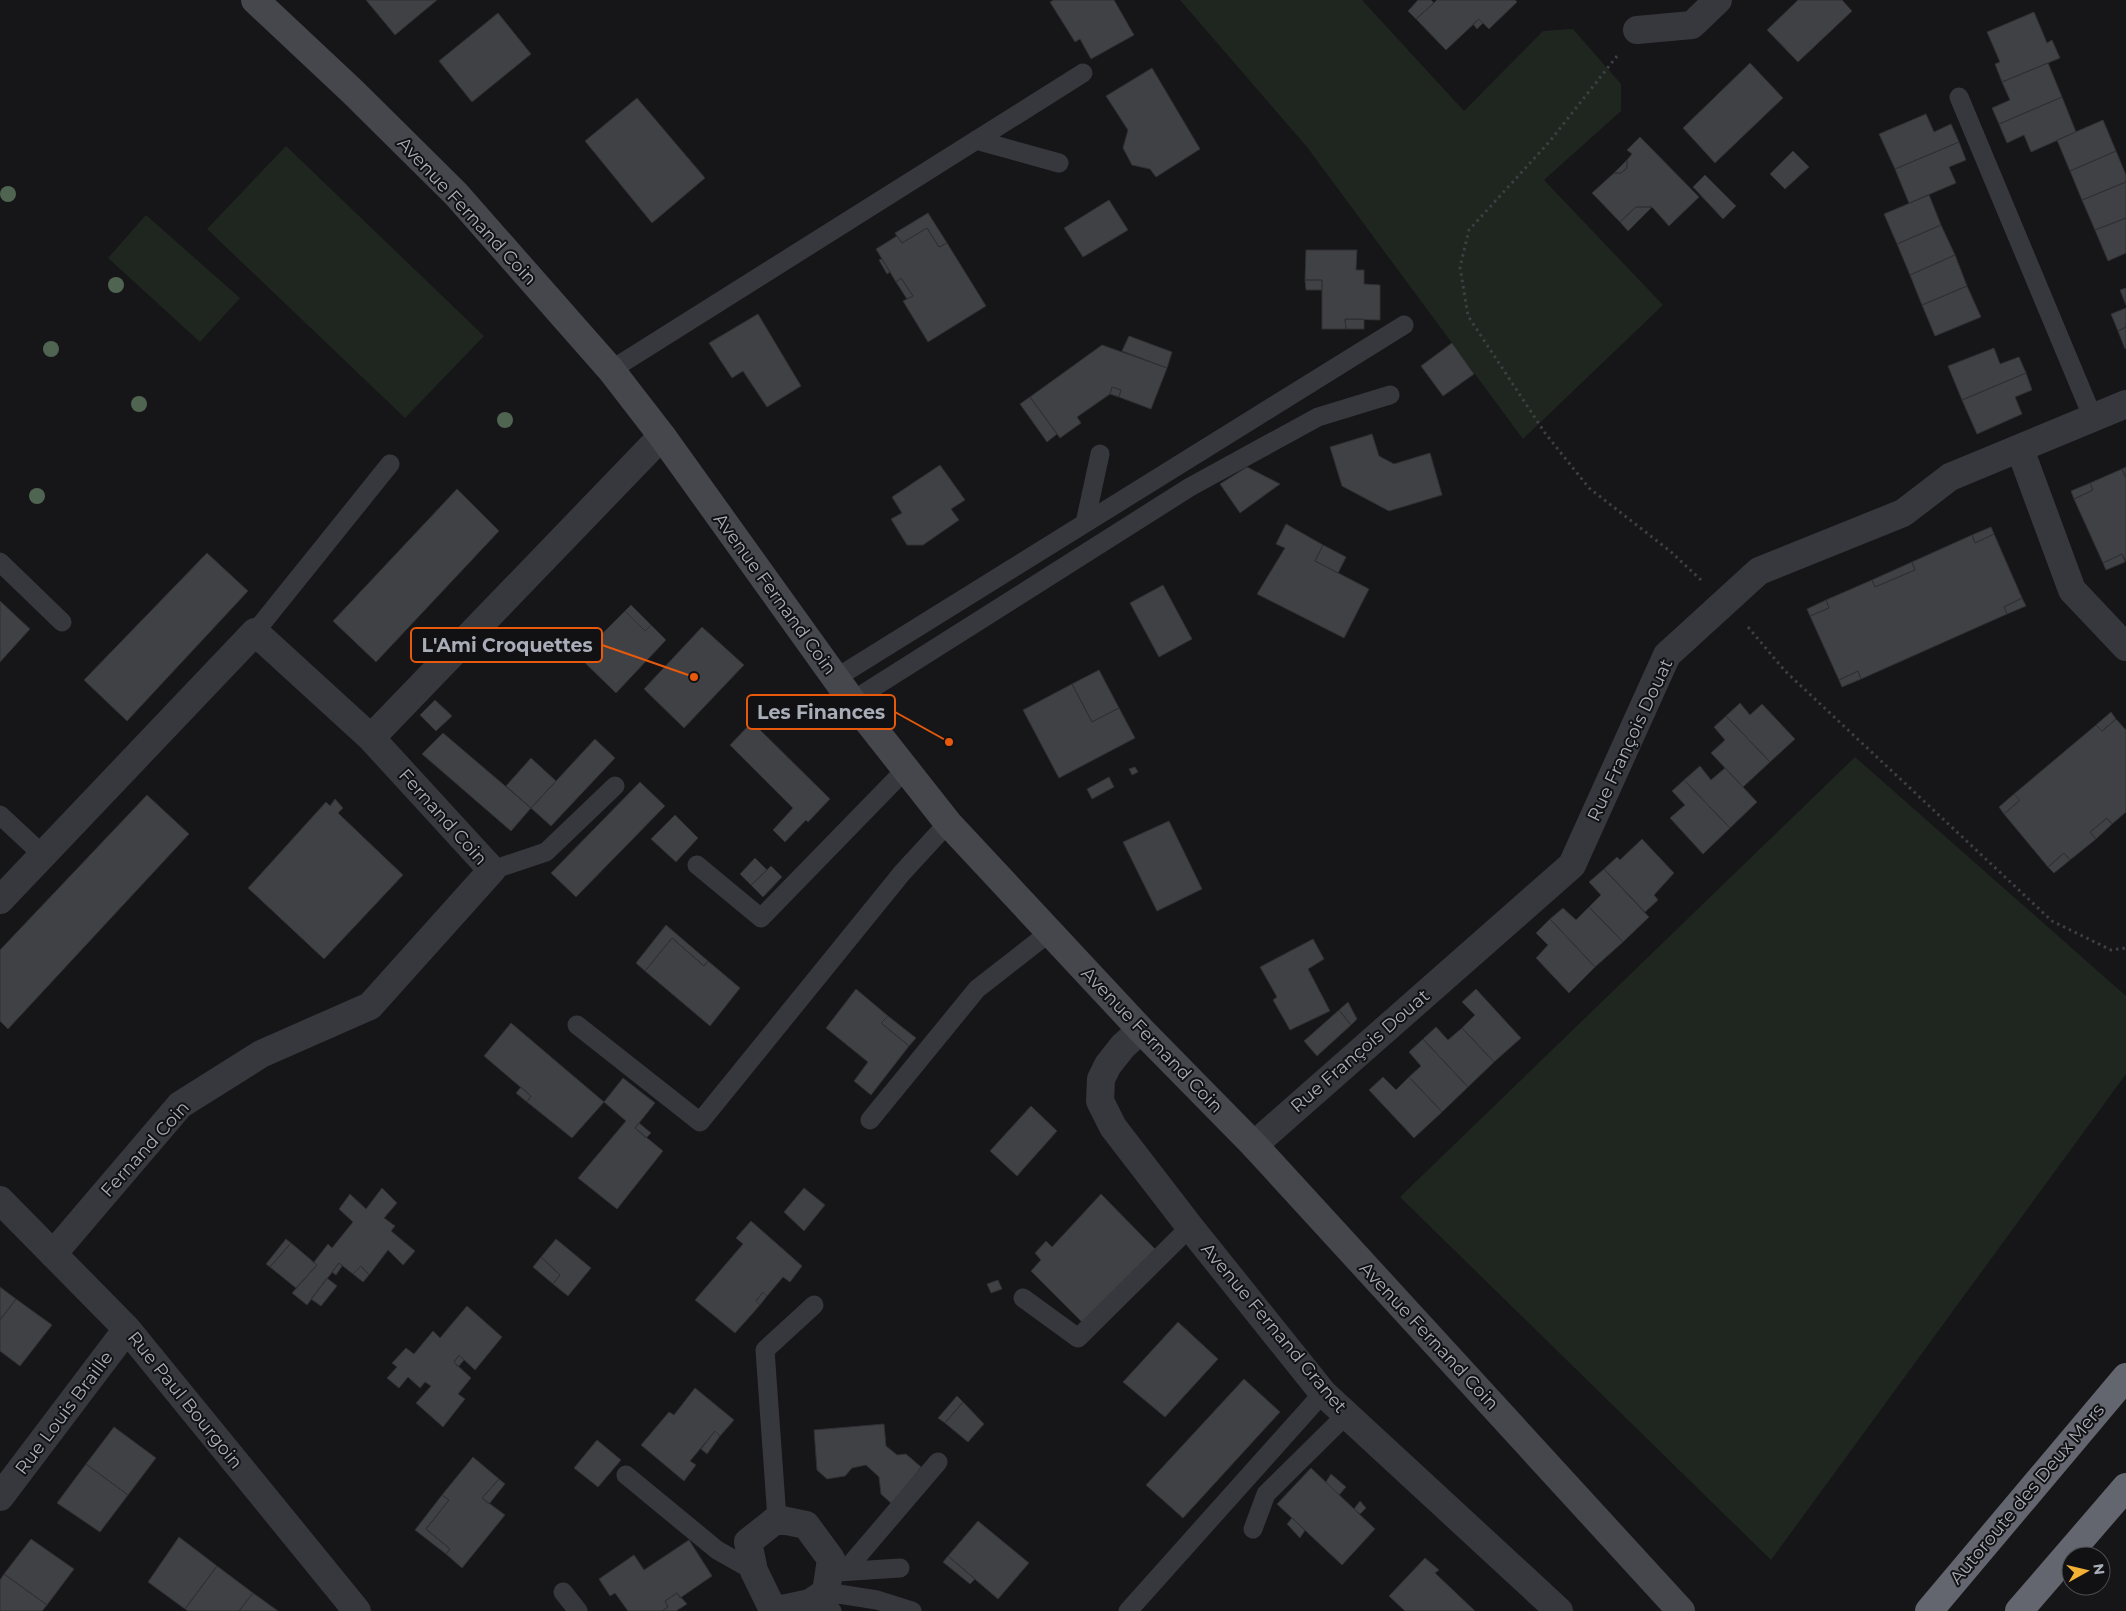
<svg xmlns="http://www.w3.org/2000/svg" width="2126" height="1611" font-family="Montserrat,sans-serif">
<rect width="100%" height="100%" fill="#161618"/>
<!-- green -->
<path fill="#1e261f" d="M 1180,0 L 1362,0 L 1464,111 L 1543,31 L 1573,29 L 1621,84 L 1621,111 L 1544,180 L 1663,305 L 1523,439 L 1307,147 Z
M 286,146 L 484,336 L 405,418 L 207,229 Z
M 146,215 L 240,298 L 200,342 L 108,258 Z
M 1855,757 L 2126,996 L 2126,1074 L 1771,1560 L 1400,1197 Z"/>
<!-- building -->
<path fill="#404145" stroke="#303034" d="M 366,0 L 437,0 L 395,35 Z
M 1054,0 L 1114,0 L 1134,35 L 1091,59 L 1080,39 L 1075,42 L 1050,2 Z
M 1418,0 L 1431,0 L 1434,3 L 1416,19 L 1408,11 Z
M 1437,0 L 1515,0 L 1517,2 L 1489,29 L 1479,19 L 1446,50 L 1416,19 Z
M 1798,0 L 1842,0 L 1852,11 L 1798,62 L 1767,30 Z
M 2034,12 L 2047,43 L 2052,40 L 2060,58 L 2002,82 L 1995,64 L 2000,62 L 1987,32 Z
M 498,13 L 531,54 L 472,102 L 439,61 Z
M 1479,19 L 1483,23 L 1477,29 L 1473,24 Z
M 1750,63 L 1783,98 L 1715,163 L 1683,128 Z
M 2048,63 L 2062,97 L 1999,124 L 1992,108 L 2010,100 L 2002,82 Z
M 1152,68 L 1200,149 L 1156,177 L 1150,169 L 1132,165 L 1123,148 L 1128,130 L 1106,96 Z
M 2062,97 L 2076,132 L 2031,152 L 2024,135 L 2007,143 L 1999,124 Z
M 637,98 L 705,178 L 652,223 L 585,141 Z
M 1926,114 L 1934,132 L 1951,124 L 1959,142 L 1895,169 L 1879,134 Z
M 2103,120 L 2116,151 L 2070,171 L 2057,140 Z
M 1640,137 L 1699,197 L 1669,226 L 1652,207 L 1636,207 L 1620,222 L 1592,193 L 1614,173 L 1621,173 L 1627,168 L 1627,160 L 1632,154 L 1627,150 Z
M 1959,142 L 1966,160 L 1949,167 L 1956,183 L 1909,203 L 1895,169 Z
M 1793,151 L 1809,167 L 1785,189 L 1770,174 Z
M 2116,151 L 2126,175 L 2126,182 L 2082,200 L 2070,171 Z
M 1627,160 L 1627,168 L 1621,173 L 1614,173 Z
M 1705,175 L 1736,206 L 1723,219 L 1693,187 Z
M 2126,182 L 2126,218 L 2095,230 L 2082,200 Z
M 1929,195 L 1941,225 L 1897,244 L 1884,214 Z
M 1109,200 L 1128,230 L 1083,257 L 1064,228 Z
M 1636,207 L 1652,207 L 1628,231 L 1620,222 Z
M 928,213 L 947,243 L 939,247 L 927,228 L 902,243 L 895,233 Z
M 2126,218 L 2126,253 L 2108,261 L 2095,230 Z
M 1941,225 L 1955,255 L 1910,275 L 1897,244 Z
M 927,228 L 939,247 L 947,243 L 986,306 L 928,342 L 903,301 L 913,296 L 901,278 L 896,282 L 876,249 L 897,236 L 902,243 Z
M 1306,250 L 1357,250 L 1356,270 L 1364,270 L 1364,284 L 1380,285 L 1380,320 L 1345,319 L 1346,329 L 1322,329 L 1322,280 L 1305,280 Z
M 1955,255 L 1967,286 L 1922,305 L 1910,275 Z
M 882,259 L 890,272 L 887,274 L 879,260 Z
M 901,278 L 913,296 L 907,299 L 896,282 Z
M 1305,280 L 1322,280 L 1322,290 L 1306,290 Z
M 1967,286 L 1981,317 L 1935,336 L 1922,305 Z
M 2126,288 L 2126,305 L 2120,290 Z
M 2126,308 L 2126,327 L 2118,331 L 2111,314 Z
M 758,314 L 801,386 L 767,407 L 743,371 L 732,378 L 709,343 Z
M 1345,319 L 1364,319 L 1364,329 L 1346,329 Z
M 2126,327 L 2126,348 L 2125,349 L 2118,331 Z
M 1129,336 L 1172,352 L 1167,368 L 1122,351 Z
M 1452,343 L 1474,374 L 1443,396 L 1421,366 Z
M 1102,345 L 1167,368 L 1151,409 L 1119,397 L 1121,390 L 1112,387 L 1110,394 L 1077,417 L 1081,423 L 1060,438 L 1030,397 Z
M 1994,348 L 2000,364 L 2019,357 L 2026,373 L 1962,400 L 1948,366 Z
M 2026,373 L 2032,390 L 2015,397 L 2022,414 L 1977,434 L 1962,400 Z
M 1112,387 L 1121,390 L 1119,397 L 1110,394 Z
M 1030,397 L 1057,434 L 1047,442 L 1020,404 Z
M 1372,434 L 1379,456 L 1394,464 L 1430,453 L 1442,495 L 1389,511 L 1342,486 L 1330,447 Z
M 940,465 L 965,500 L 951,509 L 959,520 L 923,545 L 907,545 L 891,519 L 902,513 L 892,497 Z
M 1247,467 L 1280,484 L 1240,513 L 1220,484 Z
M 2126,467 L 2126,476 L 2125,477 L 2122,469 Z
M 2122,469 L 2126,476 L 2126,561 L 2122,554 L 2103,563 L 2074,499 L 2093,490 L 2090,483 Z
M 2090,483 L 2093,490 L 2074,499 L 2071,491 Z
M 457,489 L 499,531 L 376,662 L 333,621 Z
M 1286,524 L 1323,545 L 1315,561 L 1369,589 L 1344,638 L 1257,594 L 1285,548 L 1276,544 Z
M 1991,527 L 1994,534 L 1975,543 L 1972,535 Z
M 1994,534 L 2022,598 L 2004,607 L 2007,614 L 1861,679 L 1858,671 L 1839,680 L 1810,616 L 1829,608 L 1826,600 L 1872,580 L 1875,587 L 1915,570 L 1912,562 L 1972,535 L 1975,543 Z
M 1323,545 L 1346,557 L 1338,573 L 1315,561 Z
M 207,553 L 248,591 L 127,721 L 84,680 Z
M 2122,554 L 2125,562 L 2106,570 L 2103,563 Z
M 1912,562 L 1915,570 L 1875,587 L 1872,580 Z
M 1163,585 L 1192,639 L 1159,657 L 1130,603 Z
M 2022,598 L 2026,606 L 2007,614 L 2004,607 Z
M 1826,600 L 1829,608 L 1810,616 L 1807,609 Z
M 0,601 L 30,629 L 0,662 Z
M 631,605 L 651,625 L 645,631 L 625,611 Z
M 625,611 L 645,631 L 651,625 L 666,640 L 616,693 L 579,657 Z
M 702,627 L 744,665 L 684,728 L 644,689 Z
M 1099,670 L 1119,708 L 1092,722 L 1072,684 Z
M 1858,671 L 1861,679 L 1842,687 L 1839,680 Z
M 1072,684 L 1092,722 L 1119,708 L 1135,738 L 1059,778 L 1023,710 Z
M 435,700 L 452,716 L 436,731 L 420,715 Z
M 1740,703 L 1750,715 L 1762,704 L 1795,739 L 1770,762 L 1726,716 Z
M 2111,712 L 2116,719 L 2102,731 L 2096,725 Z
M 1726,716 L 1770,762 L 1743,787 L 1711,753 L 1725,740 L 1714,727 Z
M 2116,719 L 2126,730 L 2126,812 L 2112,824 L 2107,818 L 2090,832 L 2096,839 L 2070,860 L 2064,853 L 2048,867 L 2004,814 L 2020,800 L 2014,794 L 2096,725 L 2102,731 Z
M 752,722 L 830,799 L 808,822 L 806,820 L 785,842 L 773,830 L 793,808 L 730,745 Z
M 443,733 L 531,808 L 511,831 L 422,754 Z
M 595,739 L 615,758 L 551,826 L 531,808 Z
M 531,758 L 556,781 L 531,808 L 506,786 Z
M 1700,766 L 1711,780 L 1725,768 L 1757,802 L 1730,828 L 1684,780 Z
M 1135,767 L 1138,772 L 1132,775 L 1129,769 Z
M 1109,777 L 1114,787 L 1092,799 L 1087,789 Z
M 1684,780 L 1730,828 L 1703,854 L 1670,818 L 1685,805 L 1672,791 Z
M 640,782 L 665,806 L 576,897 L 551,873 Z
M 2014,794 L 2020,800 L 2004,814 L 1999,807 Z
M 147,795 L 189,834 L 8,1029 L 0,1021 L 0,950 Z
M 335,799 L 343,808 L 338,813 L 403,875 L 324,959 L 248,888 L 326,802 L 330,806 Z
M 675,815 L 698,838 L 676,862 L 651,839 Z
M 2107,818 L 2112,824 L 2096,839 L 2090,832 Z
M 1169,821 L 1202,889 L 1157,911 L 1123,842 Z
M 1642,839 L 1674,873 L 1654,895 L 1658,900 L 1645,912 L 1604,869 L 1617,857 L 1620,860 Z
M 2064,853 L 2070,860 L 2054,873 L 2048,867 Z
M 755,858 L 767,870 L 751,885 L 740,874 Z
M 771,866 L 782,877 L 763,897 L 751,885 Z
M 1604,869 L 1649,917 L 1623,942 L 1589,907 L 1601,895 L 1589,882 Z
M 1589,907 L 1623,942 L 1595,967 L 1550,919 L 1563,908 L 1576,920 Z
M 1550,919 L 1595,967 L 1569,993 L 1536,958 L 1548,945 L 1536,933 Z
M 666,925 L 708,961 L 704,966 L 672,938 L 645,971 L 636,963 Z
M 672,938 L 704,966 L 708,961 L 740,988 L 710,1026 L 645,971 Z
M 1313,939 L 1324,959 L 1308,969 L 1330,1011 L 1290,1030 L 1273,1000 L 1277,997 L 1260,967 Z
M 856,989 L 888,1016 L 881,1023 L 909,1046 L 871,1095 L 854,1081 L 868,1062 L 826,1028 Z
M 1476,989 L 1521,1038 L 1494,1062 L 1462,1028 L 1475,1015 L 1462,1002 Z
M 1348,1002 L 1357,1019 L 1351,1025 L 1339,1010 Z
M 1339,1010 L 1351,1025 L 1317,1056 L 1304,1041 Z
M 888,1016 L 916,1038 L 909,1046 L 881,1023 Z
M 511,1023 L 604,1102 L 572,1138 L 527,1102 L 531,1096 L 484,1056 Z
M 1436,1027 L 1448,1040 L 1462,1028 L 1494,1062 L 1468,1087 L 1423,1039 Z
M 1423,1039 L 1468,1087 L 1442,1112 L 1409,1077 L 1421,1066 L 1409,1052 Z
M 1383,1077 L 1396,1090 L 1409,1077 L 1442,1112 L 1414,1138 L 1369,1090 Z
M 623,1078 L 655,1103 L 635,1128 L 663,1151 L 617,1209 L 578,1178 L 626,1121 L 604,1102 Z
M 521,1087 L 531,1096 L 527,1102 L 516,1093 Z
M 1031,1106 L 1057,1131 L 1017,1176 L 990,1151 Z
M 639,1123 L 651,1133 L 646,1138 L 635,1128 Z
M 382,1188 L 397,1203 L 384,1218 L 395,1226 L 391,1231 L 415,1251 L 403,1265 L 388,1250 L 369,1275 L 361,1266 L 353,1274 L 339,1263 L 307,1305 L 292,1293 L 317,1265 L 314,1262 L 328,1244 L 332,1248 L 353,1222 L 339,1209 L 350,1194 L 366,1209 Z
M 804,1188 L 825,1205 L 804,1231 L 784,1212 Z
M 1101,1194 L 1155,1249 L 1082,1322 L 1031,1271 L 1041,1260 L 1035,1253 L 1046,1241 L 1052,1247 Z
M 751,1221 L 802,1266 L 790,1282 L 783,1277 L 767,1296 L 763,1292 L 756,1301 L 760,1305 L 735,1333 L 695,1300 L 743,1244 L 736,1238 Z
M 286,1239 L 291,1243 L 270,1267 L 266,1264 Z
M 556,1239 L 591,1268 L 568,1296 L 553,1284 L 560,1275 L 541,1257 Z
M 291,1243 L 317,1265 L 296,1288 L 270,1267 Z
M 541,1257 L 560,1275 L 553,1284 L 533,1267 Z
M 339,1263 L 342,1266 L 336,1275 L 332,1272 Z
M 361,1266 L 369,1275 L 363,1282 L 353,1274 Z
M 327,1278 L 337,1286 L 321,1306 L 311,1299 Z
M 998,1280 L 1002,1289 L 991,1293 L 987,1284 Z
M 0,1287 L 16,1299 L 0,1320 Z
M 763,1292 L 767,1296 L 760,1305 L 756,1301 Z
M 16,1299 L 52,1325 L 20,1366 L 0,1351 L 0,1320 Z
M 467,1306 L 502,1337 L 475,1370 L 459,1355 L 454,1362 L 471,1378 L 458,1394 L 465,1399 L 443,1427 L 416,1403 L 431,1386 L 425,1382 L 420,1388 L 408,1377 L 399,1388 L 387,1378 L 397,1367 L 392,1363 L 406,1348 L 414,1354 L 433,1331 L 440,1338 Z
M 1178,1322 L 1218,1359 L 1165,1417 L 1123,1382 Z
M 459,1355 L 464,1360 L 458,1367 L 454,1362 Z
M 1244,1379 L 1280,1412 L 1183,1518 L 1146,1485 Z
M 695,1388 L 734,1420 L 720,1436 L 715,1431 L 690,1461 L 696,1465 L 684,1481 L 641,1445 L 669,1412 L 674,1415 Z
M 957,1396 L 963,1402 L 945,1423 L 938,1418 Z
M 963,1402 L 984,1424 L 968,1442 L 945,1423 Z
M 884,1424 L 886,1446 L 897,1455 L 906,1454 L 921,1467 L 892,1504 L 881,1494 L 879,1477 L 866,1465 L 852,1468 L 845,1476 L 827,1479 L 817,1470 L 814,1430 Z
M 114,1427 L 156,1458 L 128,1495 L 86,1464 Z
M 715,1431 L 720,1436 L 707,1454 L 701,1449 Z
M 597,1440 L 621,1460 L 598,1487 L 574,1468 Z
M 473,1457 L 499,1479 L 482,1498 L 505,1515 L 462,1568 L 446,1554 L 450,1549 L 426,1529 L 449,1500 L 442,1495 Z
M 86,1464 L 128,1495 L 100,1532 L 57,1503 Z
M 1311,1468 L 1375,1529 L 1342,1565 L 1277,1504 Z
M 1331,1474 L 1346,1487 L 1339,1495 L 1326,1482 Z
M 499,1479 L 505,1484 L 489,1504 L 482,1498 Z
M 442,1495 L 449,1500 L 426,1529 L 450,1549 L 446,1554 L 415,1530 Z
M 1360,1501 L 1366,1508 L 1360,1514 L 1354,1509 Z
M 1292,1518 L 1305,1530 L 1300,1538 L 1287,1524 Z
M 978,1521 L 1029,1563 L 998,1599 L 948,1556 Z
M 179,1537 L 217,1566 L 185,1609 L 148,1582 Z
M 31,1539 L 74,1569 L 47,1605 L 4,1574 Z
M 689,1540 L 712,1576 L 680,1598 L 677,1593 L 665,1601 L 668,1607 L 662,1611 L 628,1611 L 615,1593 L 610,1596 L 599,1579 L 634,1555 L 644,1570 Z
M 948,1556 L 975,1579 L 970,1584 L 943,1562 Z
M 1425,1558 L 1439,1570 L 1435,1573 L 1475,1611 L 1405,1611 L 1389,1596 Z
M 217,1566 L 253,1593 L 239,1611 L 188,1611 L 185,1609 Z
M 4,1574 L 47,1605 L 42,1611 L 0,1611 L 0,1580 Z
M 253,1593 L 278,1611 L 239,1611 Z
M 677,1593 L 687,1604 L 676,1611 L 662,1611 L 668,1607 L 665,1601 Z"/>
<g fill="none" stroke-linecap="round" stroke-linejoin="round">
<!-- path -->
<path stroke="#3d3f44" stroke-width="3" stroke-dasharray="2.5 4" stroke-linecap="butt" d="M 1617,56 L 1550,141 L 1469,230 L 1460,267 L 1468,316 L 1545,433 L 1589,488 L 1670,551 L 1701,580
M 1748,627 L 1785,671 L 2052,921 L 2111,950 L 2126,948"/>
<!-- lane -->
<path stroke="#37383d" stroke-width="19" d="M 1959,97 L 2093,418
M 976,140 L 1059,163
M 611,370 L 1083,73
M 1085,523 L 1100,454
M 0,562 L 62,622
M 255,632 L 390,464
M 836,678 L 1404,325
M 852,701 L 1190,487 L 1318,417 L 1390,395
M 0,815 L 43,855
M 697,865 L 761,918 L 905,770
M 492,870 L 546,852 L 615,786
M 577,1025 L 700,1122 L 902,873 L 948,823
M 870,1120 L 977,989 L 1050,932
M 1023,1298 L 1078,1338 L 1190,1227
M 626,1475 L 717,1550 L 754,1571
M 777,1519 L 765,1350 L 814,1305
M 1253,1529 L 1266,1494 L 1346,1415
M 845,1571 L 938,1462
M 838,1572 L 900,1568
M 563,1592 L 578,1611
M 826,1592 L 877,1600 L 912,1611
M 810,1603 L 832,1611
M 1128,1611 L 1323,1393"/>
<!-- street -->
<path stroke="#37383d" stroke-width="28" d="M 1637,30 L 1692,25 L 1718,0
M 2020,449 L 2072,590 L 2126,647
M 371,738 L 662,436
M 0,900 L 255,632 L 371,738 L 492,870 L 370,1006 L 261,1054 L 180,1105 L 53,1254
M 1141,1030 L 1123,1046 L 1108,1065 L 1101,1079 L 1100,1101 L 1113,1127 L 1190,1227 L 1323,1393 L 1559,1611
M 1254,1145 L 1572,865 L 1667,655 L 1759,571 L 1903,513 L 1950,477 L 2126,404
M 0,1200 L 127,1329 L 357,1611
M 0,1497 L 127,1329
M 773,1611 L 810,1603 L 826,1592 L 831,1559 L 806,1525 L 777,1519 L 748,1542 L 754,1571 L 773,1610"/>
<!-- secondary -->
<path stroke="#45474d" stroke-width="28" d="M 255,0 L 353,92 L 456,194 L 611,370 L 662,436 L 852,701 L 948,823 L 1141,1030 L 1254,1145 L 1681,1611"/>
<!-- highway -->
<path stroke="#63666e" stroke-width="28" d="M 1929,1611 L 2126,1377
M 2019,1611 L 2126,1487"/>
</g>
<!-- trees -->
<g fill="#506452">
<circle cx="8" cy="194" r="8"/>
<circle cx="116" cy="285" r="8"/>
<circle cx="51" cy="349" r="8"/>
<circle cx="139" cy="404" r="8"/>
<circle cx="505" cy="420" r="8"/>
<circle cx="37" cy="496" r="8"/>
</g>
<g text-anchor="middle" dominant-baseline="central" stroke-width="4" stroke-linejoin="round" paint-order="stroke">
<!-- street labels -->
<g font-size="18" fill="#a8adb8" stroke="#111113">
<text transform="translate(467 211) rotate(47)">Avenue Fernand Coin</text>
<text transform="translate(775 594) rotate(54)">Avenue Fernand Coin</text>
<text transform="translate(1630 740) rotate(-65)">Rue François Douat</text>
<text transform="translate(443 817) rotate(48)">Fernand Coin</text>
<text transform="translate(1152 1040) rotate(46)">Avenue Fernand Coin</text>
<text transform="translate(1360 1051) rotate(-41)">Rue François Douat</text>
<text transform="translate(145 1149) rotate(-48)">Fernand Coin</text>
<text transform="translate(1274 1328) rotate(50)">Avenue Fernand Granet</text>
<text transform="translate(1429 1336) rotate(47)">Avenue Fernand Coin</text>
<text transform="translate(185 1400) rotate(51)">Rue Paul Bourgoin</text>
<text transform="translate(64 1413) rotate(-53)">Rue Louis Braille</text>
<text transform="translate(2027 1494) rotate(-50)">Autoroute des Deux Mers</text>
</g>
</g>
<!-- callouts -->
<path fill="none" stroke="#e8590c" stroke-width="2" d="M694 677L602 645M949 742L895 712"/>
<g fill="#e8590c" stroke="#111113" stroke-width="2">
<circle cx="694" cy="677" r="5"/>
<circle cx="949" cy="742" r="5"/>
</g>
<g fill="#111113" stroke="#e8590c" stroke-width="2">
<rect x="411" y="628" width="191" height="34" rx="5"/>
<rect x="747" y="695" width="148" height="34" rx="5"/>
</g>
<g font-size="19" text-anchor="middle" font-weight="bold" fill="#a8adb8">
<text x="507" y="652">L'Ami Croquettes</text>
<text x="821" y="719">Les Finances</text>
</g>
<!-- north arrow -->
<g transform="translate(2086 1571) rotate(82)"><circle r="24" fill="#111113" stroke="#4d4f55"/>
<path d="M0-4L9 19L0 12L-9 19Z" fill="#f2b134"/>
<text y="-8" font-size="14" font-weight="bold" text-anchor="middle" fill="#a8adb8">N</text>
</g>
</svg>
